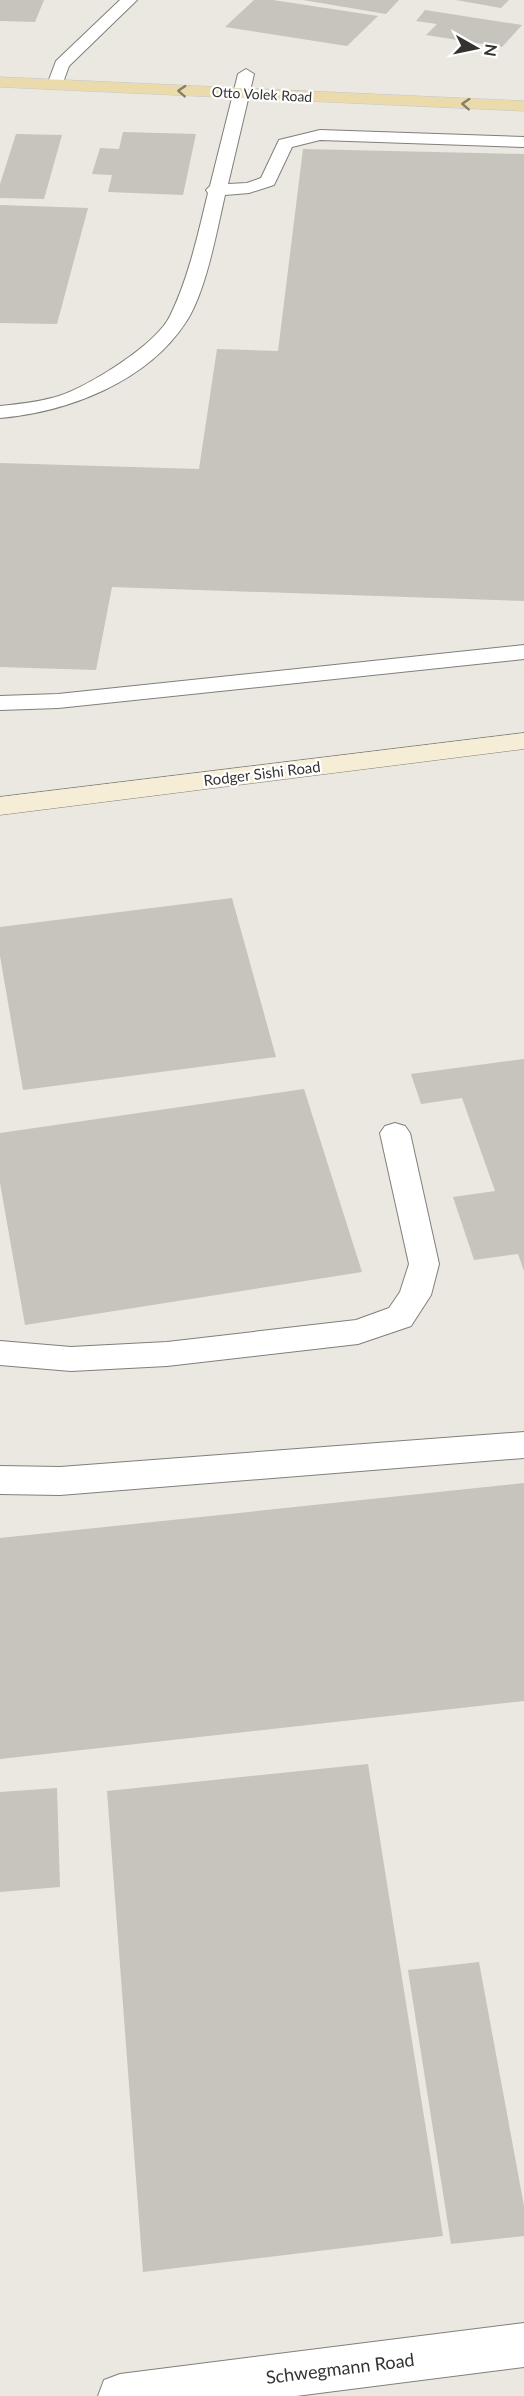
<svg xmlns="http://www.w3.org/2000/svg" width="524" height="2396" font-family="Lato,sans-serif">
<rect width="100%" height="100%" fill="#eae8e1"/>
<!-- building -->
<path fill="#c7c3bd" d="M 0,0 L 44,0 L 35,22 L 0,21 Z
M 254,0 L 273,0 L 378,16 L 347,46 L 225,27 Z
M 303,0 L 399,0 L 386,14 Z
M 456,0 L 509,0 L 501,8 Z
M 425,10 L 522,25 L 502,47 L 426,35 L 437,24 L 416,21 Z
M 123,132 L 196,134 L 183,195 L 108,192 L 112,175 L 92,174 L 100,148 L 119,149 Z
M 16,134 L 62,135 L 44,199 L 0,198 L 0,184 Z
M 303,149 L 524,154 L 524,601 L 112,587 L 96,670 L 0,667 L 0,463 L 199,469 L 217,349 L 278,351 Z
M 0,205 L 88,208 L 57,324 L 0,323 Z
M 232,898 L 276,1057 L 23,1090 L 0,956 L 0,927 Z
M 524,1059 L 524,1271 L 518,1254 L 474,1260 L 453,1197 L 495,1191 L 462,1098 L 421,1104 L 411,1074 Z
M 304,1089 L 362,1272 L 25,1325 L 0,1183 L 0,1133 Z
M 524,1483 L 524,1701 L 0,1759 L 0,1538 Z
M 368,1764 L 443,2236 L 143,2272 L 107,1791 Z
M 57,1788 L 60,1887 L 0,1892 L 0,1792 Z
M 479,1962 L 524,2206 L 524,2236 L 451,2244 L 408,1970 Z"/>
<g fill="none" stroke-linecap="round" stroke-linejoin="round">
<defs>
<path id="lane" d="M 120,0 L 137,0 L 69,66 L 61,88 L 49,88 L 47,85 L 56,61 Z
M 246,69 L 254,74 L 228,184 L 247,183 L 261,178 L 279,140 L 320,130 L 524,137 L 524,147 L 320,140 L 292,147 L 274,185 L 249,193 L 225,195 C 217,230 206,292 186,322 C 147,382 68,412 0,418 L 0,406 C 20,404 40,402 59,396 C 89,386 156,345 170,316 C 189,277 198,234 208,193 L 206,190 L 210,186 L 238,74 Z
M 524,645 L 524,659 L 58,708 L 0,710 L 0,696 L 58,694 Z
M 395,1123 L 405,1126 L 410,1133 L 439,1264 L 431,1295 L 411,1326 L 358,1344 L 167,1366 L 71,1371 L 0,1365 L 0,1341 L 71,1347 L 167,1342 L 356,1320 L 389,1308 L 400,1292 L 409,1264 L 380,1133 L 385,1126 Z
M 524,1432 L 524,1458 L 60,1495 L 0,1494 L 0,1466 L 60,1467 Z
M 524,2323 L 524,2367 L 296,2396 L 98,2396 L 104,2380 L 120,2374 Z"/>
<path id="secondary" d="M 524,733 L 524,749 L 0,815 L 0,797 Z"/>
<path id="primary" d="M 0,77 L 524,101 L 524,111 L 0,87 Z"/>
</defs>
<!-- lane casing -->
<use href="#lane" stroke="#817f79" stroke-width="2"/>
<!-- secondary casing -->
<use href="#secondary" stroke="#817f79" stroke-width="1"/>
<!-- primary casing -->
<use href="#primary" stroke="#c6c6c5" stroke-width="1"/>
<!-- lane -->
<use href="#lane" fill="#fff" fill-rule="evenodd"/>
<!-- secondary -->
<use href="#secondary" fill="#f5edd6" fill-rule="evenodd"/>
<!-- primary -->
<use href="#primary" fill="#ebdbac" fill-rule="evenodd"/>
</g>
<!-- one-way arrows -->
<defs><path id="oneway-chevron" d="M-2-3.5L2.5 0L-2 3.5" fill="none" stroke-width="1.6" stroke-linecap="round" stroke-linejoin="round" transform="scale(1.5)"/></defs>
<g stroke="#867f68">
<use href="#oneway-chevron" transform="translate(182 91) rotate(-177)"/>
<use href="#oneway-chevron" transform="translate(466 104) rotate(-177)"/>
</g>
<g text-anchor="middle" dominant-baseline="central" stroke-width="4.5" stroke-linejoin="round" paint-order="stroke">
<!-- far-street labels -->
<g font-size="14" fill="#343331" stroke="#fff">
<text transform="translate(262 94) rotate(3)">Otto Volek Road</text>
</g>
<!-- street labels -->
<g font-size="15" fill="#343331" stroke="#fff">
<text transform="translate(262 773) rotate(-7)">Rodger Sishi Road</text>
</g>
<!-- near-street labels -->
<g font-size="18" fill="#343331" stroke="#fff">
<text transform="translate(340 2368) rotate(-7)">Schwegmann Road</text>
</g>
</g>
<!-- north arrow -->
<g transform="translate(476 48) rotate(99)" stroke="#ffffff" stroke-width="4.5" paint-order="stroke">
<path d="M0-4.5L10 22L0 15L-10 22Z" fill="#343331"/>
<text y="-9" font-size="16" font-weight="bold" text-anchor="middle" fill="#343331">N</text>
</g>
</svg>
